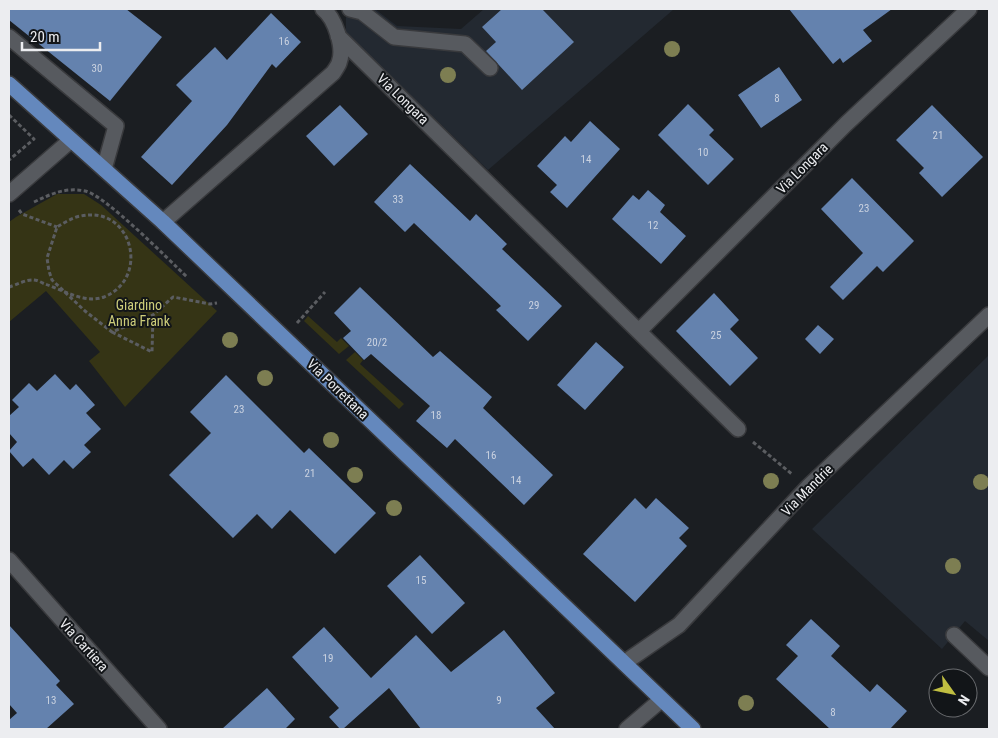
<svg xmlns="http://www.w3.org/2000/svg" width="998" height="738" font-family="'Roboto Condensed',sans-serif">
<rect width="100%" height="100%" fill="#1b1e22"/>
<!-- built -->
<path fill="#232931" d="M 346,9 L 375,9 L 397,26 L 461,29 L 484,9 L 674,9 L 488,170 L 346,33 Z
M 989,355 L 989,641 L 965,621 L 942,649 L 812,529 Z"/>
<!-- green -->
<path fill="#353415" d="M 57,194 L 84,194 L 101,205 L 217,311 L 125,407 L 89,361 L 100,352 L 46,291 L 9,322 L 9,222 L 16,217 Z
M 308,316 L 337,342 L 341,338 L 349,346 L 339,354 L 304,321 Z
M 355,352 L 363,360 L 360,364 L 404,404 L 399,409 L 346,360 Z"/>
<!-- building -->
<path fill="#6482ae" d="M 9,9 L 126,9 L 162,37 L 110,101 L 9,20 Z
M 502,9 L 542,9 L 574,42 L 522,90 L 486,51 L 496,42 L 482,27 Z
M 789,9 L 892,9 L 863,30 L 872,41 L 843,63 L 840,58 L 833,64 Z
M 271,13 L 301,42 L 276,68 L 272,64 L 227,125 L 172,185 L 141,157 L 192,101 L 176,85 L 215,47 L 227,60 Z
M 779,67 L 802,100 L 761,128 L 738,95 Z
M 688,104 L 714,130 L 709,135 L 734,159 L 708,185 L 658,135 Z
M 340,105 L 368,134 L 334,166 L 306,136 Z
M 932,105 L 983,157 L 942,197 L 919,173 L 924,168 L 896,140 Z
M 590,121 L 620,149 L 567,208 L 550,192 L 557,185 L 537,166 L 565,136 L 571,142 Z
M 410,164 L 470,221 L 476,214 L 507,244 L 502,249 L 562,306 L 528,341 L 496,310 L 501,306 L 414,223 L 405,232 L 374,202 Z
M 852,178 L 914,241 L 883,272 L 877,266 L 843,300 L 830,287 L 863,253 L 821,209 Z
M 648,190 L 665,205 L 660,212 L 686,236 L 661,264 L 612,219 L 633,195 L 639,200 Z
M 360,287 L 433,357 L 440,351 L 492,397 L 483,408 L 553,475 L 524,505 L 455,439 L 447,448 L 416,421 L 430,406 L 371,354 L 364,360 L 343,338 L 351,331 L 334,313 Z
M 714,293 L 739,320 L 730,329 L 758,358 L 730,386 L 676,331 Z
M 818,325 L 834,339 L 820,354 L 805,339 Z
M 596,342 L 624,367 L 585,410 L 557,385 Z
M 55,374 L 70,390 L 76,384 L 95,405 L 86,413 L 101,429 L 84,445 L 91,452 L 73,469 L 64,460 L 49,475 L 33,458 L 23,467 L 9,451 L 17,442 L 9,433 L 9,416 L 19,407 L 12,400 L 29,383 L 37,391 Z
M 226,375 L 304,453 L 309,448 L 376,513 L 335,554 L 290,510 L 272,529 L 257,514 L 233,538 L 169,475 L 211,433 L 190,412 Z
M 635,498 L 646,509 L 656,498 L 689,528 L 679,538 L 687,546 L 635,602 L 583,554 Z
M 420,555 L 465,603 L 432,634 L 387,586 Z
M 811,619 L 840,646 L 831,656 L 870,692 L 877,684 L 907,711 L 890,729 L 830,729 L 776,679 L 798,656 L 786,645 Z
M 9,625 L 60,681 L 56,685 L 74,704 L 46,729 L 9,729 L 9,720 L 17,713 L 9,704 Z
M 324,627 L 371,678 L 416,635 L 451,672 L 504,630 L 555,693 L 536,708 L 555,729 L 421,729 L 389,688 L 343,729 L 340,729 L 329,717 L 339,708 L 292,657 Z
M 267,688 L 295,719 L 285,729 L 222,729 Z"/>
<g fill="none" stroke-linecap="round" stroke-linejoin="round">
<defs>
<path id="minor" d="M 350,9 L 362,12 L 394,37 L 465,44 L 490,68
M 338,36 L 738,429
M 9,37 L 116,126 L 104,169
M 9,194 L 71,140
M 163,222 L 333,73 C 335,70 338,66 339,63 C 345,48 335,18 323,9
M 639,331 L 846,124 L 969,9
M 9,560 L 159,729
M 954,635 L 989,668
M 624,663 L 679,625 L 808,487 L 989,315
M 627,729 L 661,700"/>
<path id="major" d="M 9,84 L 163,222 L 693,729"/>
</defs>
<!-- minor casing -->
<use href="#minor" stroke="#393a3d" stroke-width="18"/>
<!-- major casing -->
<use href="#major" stroke="#393a3d" stroke-width="18"/>
<!-- path -->
<path stroke="#5b5d61" stroke-width="3" stroke-dasharray="4 2.5" stroke-linecap="butt" d="M 9,115 L 34,139 L 9,160
M 34,202 C 51,194 65,187 85,191 C 105,195 169,260 187,277
M 19,210 L 22,214 L 57,227
M 9,287 C 16,285 27,279 34,280 C 38,280 42,283 45,284 C 63,290 85,304 104,297 C 151,278 132,205 81,216 C 73,217 64,223 57,227 L 47,258 L 49,271 L 52,280 L 85,311 L 112,332 L 153,315 L 173,297 L 210,304 L 217,303
M 297,323 L 325,292
M 112,332 L 152,352 L 153,315
M 753,442 L 793,475"/>
<!-- minor -->
<use href="#minor" stroke="#575a5f" stroke-width="15"/>
<!-- major -->
<use href="#major" stroke="#6488bd" stroke-width="15"/>
</g>
<!-- trees -->
<g fill="#7d7e52">
<circle cx="672" cy="49" r="8"/>
<circle cx="448" cy="75" r="8"/>
<circle cx="230" cy="340" r="8"/>
<circle cx="265" cy="378" r="8"/>
<circle cx="331" cy="440" r="8"/>
<circle cx="355" cy="475" r="8"/>
<circle cx="771" cy="481" r="8"/>
<circle cx="981" cy="482" r="8"/>
<circle cx="394" cy="508" r="8"/>
<circle cx="953" cy="566" r="8"/>
<circle cx="746" cy="703" r="8"/>
</g>
<g text-anchor="middle" dominant-baseline="central" stroke-width="4" stroke-linejoin="round" paint-order="stroke">
<!-- number labels -->
<g font-size="11" fill="#cad2e0">
<text x="284" y="41">16</text>
<text x="97" y="68">30</text>
<text x="777" y="98">8</text>
<text x="938" y="135">21</text>
<text x="703" y="152">10</text>
<text x="586" y="159">14</text>
<text x="398" y="199">33</text>
<text x="864" y="208">23</text>
<text x="653" y="225">12</text>
<text x="534" y="305">29</text>
<text x="716" y="335">25</text>
<text x="377" y="342">20/2</text>
<text x="239" y="409">23</text>
<text x="436" y="415">18</text>
<text x="491" y="455">16</text>
<text x="310" y="473">21</text>
<text x="516" y="480">14</text>
<text x="421" y="580">15</text>
<text x="328" y="658">19</text>
<text x="51" y="700">13</text>
<text x="499" y="700">9</text>
<text x="833" y="712">8</text>
</g>
<!-- street labels -->
<g font-size="14" fill="#ecedf0" stroke="#121518">
<text transform="translate(403 99) rotate(44)">Via Longara</text>
<text transform="translate(802 168) rotate(-45)">Via Longara</text>
<text transform="translate(338 389) rotate(44)">Via Porrettana</text>
<text transform="translate(807 490) rotate(-45)">Via Mandrie</text>
<text transform="translate(84 645) rotate(48)">Via Cartiera</text>
</g>
<!-- park labels -->
<g font-size="14" fill="#cdcd7a" stroke="#121518">
<text x="139" y="305">Giardino<tspan x="139" dy="16">Anna Frank</tspan></text>
</g>
</g>
<!-- border -->
<rect width="998" height="738" fill="none" stroke="#ecedf0" stroke-width="20"/>
<!-- north arrow -->
<g transform="translate(953 693) rotate(123)"><circle r="24" fill="#121518" stroke="#696b6e"/>
<path d="M0-4L9 19L0 12L-9 19Z" fill="#c0be41"/>
<text y="-8" font-size="14" font-weight="bold" text-anchor="middle" fill="#ecedf0">N</text>
</g>
<!-- scale -->
<path d="M22 42v8h78v-8" fill="none" stroke="#ecedf0" stroke-width="2.5"/>
<text x="30" y="42" font-size="15" fill="#ecedf0" stroke="#121518" stroke-width="4" paint-order="stroke">20 m</text>
</svg>
